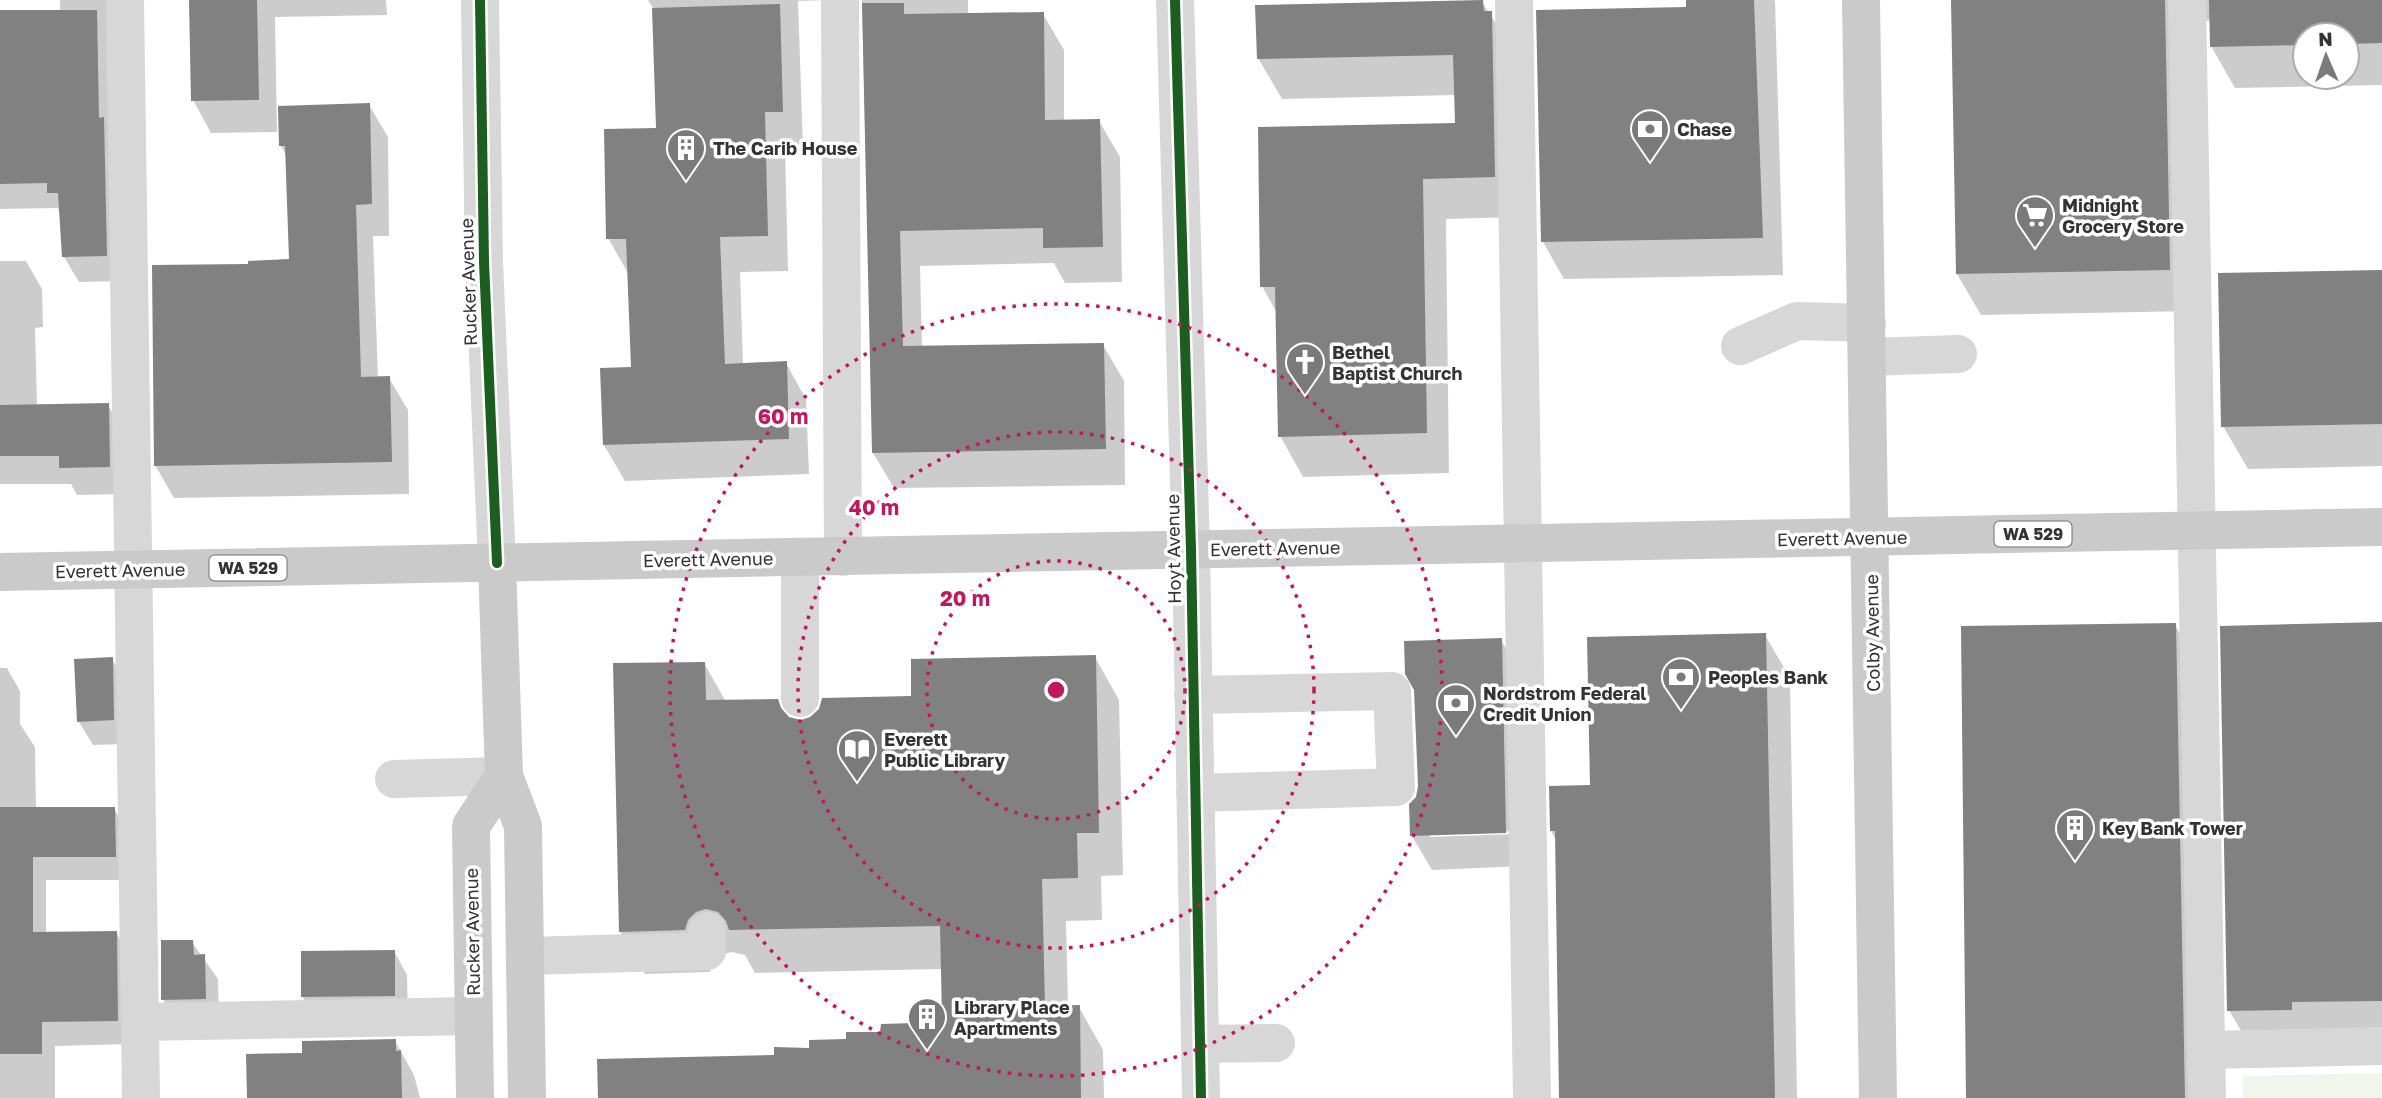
<svg xmlns="http://www.w3.org/2000/svg" width="2382" height="1098" font-family="'Golos Text',sans-serif">
<rect width="100%" height="100%" fill="#fff"/>
<!-- green -->
<path fill="#f1f5ed" d="M 2382,1073 L 2382,1098 L 2243,1098 L 2243,1076 Z"/>
<!-- shadow -->
<path fill="#0003" fill-rule="evenodd" d="M 60,0 L 112,0 L 120,281 L 79,282 L 64,257 L 61,215 L 58,208 L 0,209 L 0,12 L 60,11 Z
M 191,0 L 386,0 L 387,15 L 275,17 L 277,132 L 211,133 L 193,100 Z
M 648,0 L 828,0 L 798,1 L 803,148 L 785,147 L 788,271 L 740,272 L 743,365 L 786,363 L 806,399 L 809,474 L 625,481 L 604,445 L 632,369 L 629,275 L 608,238 L 658,129 L 654,10 Z
M 862,0 L 968,0 L 968,15 L 1043,14 L 1064,50 L 1064,122 L 1099,121 L 1120,157 L 1122,282 L 1065,283 L 1054,263 L 920,266 L 922,347 L 1103,345 L 1124,381 L 1125,485 L 894,488 L 873,453 Z
M 1688,0 L 1775,0 L 1783,275 L 1564,279 L 1543,242 L 1688,9 Z
M 1952,0 L 2382,0 L 2382,85 L 2235,88 L 2211,46 L 2210,20 L 2199,23 L 2193,311 L 1981,315 L 1957,274 ZM 2305,35 L 2347,35 L 2347,77 L 2305,77 Z
M 1482,2 L 1515,53 L 1517,217 L 1446,219 L 1449,473 L 1303,477 L 1280,436 L 1277,313 L 1262,286 L 1456,124 L 1456,95 L 1282,99 L 1258,58 Z
M 369,105 L 388,137 L 389,236 L 373,236 L 378,378 L 389,378 L 408,410 L 409,494 L 174,498 L 155,465 L 250,266 L 291,261 L 287,157 L 281,146 Z
M 0,261 L 26,261 L 42,289 L 43,327 L 35,328 L 37,406 L 108,405 L 124,433 L 125,494 L 77,495 L 71,484 L 0,484 Z
M 2382,271 L 2382,466 L 2248,469 L 2223,426 Z
M 2382,624 L 2382,1043 L 2254,1053 L 2229,1010 Z
M 2175,625 L 2208,682 L 2216,1098 L 1970,1098 Z
M 1765,635 L 1790,678 L 1797,1098 L 1561,1098 L 1556,840 L 1551,831 L 1592,787 Z
M 1501,640 L 1521,674 L 1524,866 L 1432,870 L 1412,836 L 1420,786 L 1416,690 ZM 1514,831 L 1515,834 L 1429,837 L 1432,834 Z
M 1095,657 L 1119,700 L 1123,875 L 1101,876 L 1102,920 L 1066,921 L 1068,1007 L 1079,1007 L 1103,1050 L 1104,1098 L 600,1098 L 943,1018 L 942,969 L 755,973 L 745,955 L 732,952 L 720,955 L 712,963 L 710,972 L 645,974 L 620,931 L 704,663 L 726,702 L 777,701 L 788,718 L 801,722 Z
M 112,659 L 125,683 L 126,744 L 93,745 L 79,722 Z
M 0,668 L 7,668 L 20,691 L 20,724 L 35,747 L 36,809 L 114,808 L 127,832 L 128,880 L 46,880 L 46,934 L 116,932 L 129,956 L 131,1044 L 55,1046 L 55,1098 L 0,1098 Z
M 192,942 L 218,979 L 219,1022 L 177,1023 L 163,999 Z
M 394,951 L 407,975 L 408,1019 L 317,1020 L 303,997 Z
M 395,1041 L 414,1075 L 420,1098 L 249,1098 L 303,1054 Z"/>
<!-- building -->
<path fill="#818181" d="M 189,0 L 257,0 L 259,100 L 191,101 Z
M 1483,0 L 1484,11 L 1492,11 L 1495,177 L 1423,179 L 1427,433 L 1278,437 L 1275,287 L 1260,287 L 1258,127 L 1455,123 L 1453,55 L 1257,59 L 1255,5 Z
M 1686,0 L 1754,0 L 1763,238 L 1541,242 L 1536,10 L 1686,7 Z
M 1951,0 L 2165,0 L 2170,270 L 1956,274 Z
M 2209,0 L 2382,0 L 2382,43 L 2347,44 L 2347,35 L 2305,35 L 2305,45 L 2210,47 Z
M 862,3 L 904,3 L 904,14 L 1044,12 L 1045,120 L 1100,119 L 1103,247 L 1043,248 L 1043,228 L 900,231 L 903,346 L 1104,343 L 1106,449 L 872,453 Z
M 780,4 L 783,112 L 765,112 L 768,236 L 720,237 L 725,364 L 787,361 L 789,439 L 603,445 L 600,368 L 631,367 L 626,239 L 606,239 L 604,129 L 656,128 L 652,8 Z
M 0,10 L 97,10 L 99,118 L 104,117 L 107,256 L 62,257 L 58,193 L 47,193 L 47,183 L 0,184 Z
M 370,103 L 372,204 L 356,205 L 361,377 L 390,376 L 392,462 L 154,466 L 152,265 L 248,264 L 248,261 L 289,259 L 285,146 L 279,146 L 278,106 Z
M 2382,270 L 2382,424 L 2221,427 L 2218,273 Z
M 109,403 L 110,467 L 59,468 L 59,456 L 0,456 L 0,405 Z
M 2382,622 L 2382,1001 L 2292,1002 L 2292,1010 L 2227,1011 L 2220,626 Z
M 2176,623 L 2185,1098 L 1966,1098 L 1961,626 Z
M 1766,633 L 1775,1098 L 1559,1098 L 1555,831 L 1550,831 L 1549,786 L 1590,785 L 1587,637 Z
M 1502,638 L 1506,833 L 1410,836 L 1409,804 L 1416,797 L 1418,786 L 1414,690 L 1405,674 L 1404,641 Z
M 1096,655 L 1099,833 L 1077,833 L 1078,878 L 1042,879 L 1045,1006 L 1080,1005 L 1081,1098 L 598,1098 L 597,1059 L 774,1055 L 774,1047 L 809,1048 L 809,1040 L 846,1039 L 846,1032 L 880,1032 L 881,1024 L 915,1023 L 915,1017 L 942,1016 L 940,926 L 729,930 L 726,921 L 718,912 L 706,909 L 696,912 L 688,920 L 685,930 L 619,932 L 613,663 L 705,662 L 706,700 L 778,699 L 781,708 L 789,717 L 801,720 L 810,717 L 819,709 L 822,698 L 911,696 L 911,659 Z
M 113,657 L 114,720 L 77,722 L 74,659 Z
M 0,807 L 115,807 L 116,857 L 33,857 L 33,932 L 117,931 L 118,1021 L 42,1022 L 42,1054 L 0,1054 Z
M 161,940 L 193,940 L 194,955 L 205,954 L 206,999 L 161,1000 Z
M 395,950 L 395,996 L 301,997 L 301,951 Z
M 396,1039 L 396,1051 L 401,1050 L 402,1098 L 247,1098 L 246,1054 L 302,1053 L 302,1041 Z"/>
<g fill="none" stroke-linecap="round" stroke-linejoin="round">
<!-- minor -->
<path stroke="#d7d7d7" stroke-width="38" d="M 125,0 L 141,1098
M 480,0 L 484,262 L 497,563
M 840,0 L 843,557
M 1175,0 L 1191,550 L 1201,1098
M 1514,0 L 1532,1098
M 2187,0 L 2207,1098
M 1740,346 L 1797,321 L 1867,323
M 1868,357 L 1958,354
M 800,557 L 800,698
M 1193,695 L 1392,691 L 1396,787 L 1195,793
M 394,779 L 504,776
M 526,956 L 707,951 L 707,931
M 140,1022 L 473,1016
M 1200,1044 L 1276,1043
M 2206,1050 L 2382,1046"/>
<!-- major -->
<path stroke="#cacaca" stroke-width="38" d="M 1861,0 L 1878,1098
M 497,563 L 504,776 L 523,826 L 527,1098
M 0,572 L 2382,527
M 475,1098 L 471,826 L 504,776"/>
<defs>
<path id="cycleway" d="M 480,0 L 484,262 L 497,563
M 1175,0 L 1191,550 L 1201,1098"/>
</defs>
<!-- cycleway casing -->
<use href="#cycleway" stroke="#fff" stroke-width="15"/>
<!-- cycleway -->
<use href="#cycleway" stroke="#1b5e20" stroke-width="10"/>
</g>
<!-- distance rings -->
<g fill="none" stroke="#c2185b" stroke-width="3.5" stroke-dasharray="3.5 7">
<circle cx="1056" cy="690" r="129"/>
<circle cx="1056" cy="690" r="258"/>
<circle cx="1056" cy="690" r="386"/>
</g>
<!-- icons -->
<defs>
<symbol id="bank-pin" viewBox="-11 -11 22 30"><path d="M0 17L-7.5 6A9.5 9.5 0 1 1 7.5 6Z" fill="#7a7a7a" stroke="#fff"/><path d="M-6-4H6V4H-6ZM0-2.3a2.3 2.3 0 1 0 0 4.6a2.3 2.3 0 1 0 0-4.6Z" fill="#fff"/></symbol>
<symbol id="building-pin" viewBox="-11 -11 22 30"><path d="M0 17L-7.5 6A9.5 9.5 0 1 1 7.5 6Z" fill="#7a7a7a" stroke="#fff"/><path d="M-4-6H4V6H1V3H-1V6H-4ZM-2.5-4.3h1.7v1.8h-1.7ZM.8-4.3h1.7v1.8H.8ZM-2.5-1h1.7V.8h-1.7ZM.8-1h1.7V.8H.8Z" fill="#fff"/></symbol>
<symbol id="supermarket-pin" viewBox="-11 -11 22 30"><path d="M0 17L-7.5 6A9.5 9.5 0 1 1 7.5 6Z" fill="#7a7a7a" stroke="#fff"/><path d="M-6-5.5h2.5l.6 2H6L4.5 2H-2.5L-4.4-4H-6ZM-1.5 3.2a1.3 1.3 0 1 0 .1 0ZM3 3.2a1.3 1.3 0 1 0 .1 0Z" fill="#fff"/></symbol>
<symbol id="church-pin" viewBox="-11 -11 22 30"><path d="M0 17L-7.5 6A9.5 9.5 0 1 1 7.5 6Z" fill="#7a7a7a" stroke="#fff"/><path d="M-1.2-6h2.4v3.5h3.3v2.4h-3.3V6h-2.4V-.1h-3.3v-2.4h3.3Z" fill="#fff"/></symbol>
<symbol id="library-pin" viewBox="-11 -11 22 30"><path d="M0 17L-7.5 6A9.5 9.5 0 1 1 7.5 6Z" fill="#7a7a7a" stroke="#fff"/><path d="M-6-4Q-3-5.5-.7-3.5V5Q-3 3-6 4ZM6-4Q3-5.5 .7-3.5V5Q3 3 6 4Z" fill="#fff"/></symbol>
</defs>
<g fill-rule="evenodd">
<use href="#bank-pin" x="1628" y="107" width="44" height="60"/>
<use href="#building-pin" x="664" y="126" width="44" height="60"/>
<use href="#supermarket-pin" x="2013" y="193" width="44" height="60"/>
<use href="#church-pin" x="1283" y="340" width="44" height="60"/>
<use href="#bank-pin" x="1659" y="655" width="44" height="60"/>
<use href="#bank-pin" x="1434" y="681" width="44" height="60"/>
<use href="#library-pin" x="835" y="727" width="44" height="60"/>
<use href="#building-pin" x="2053" y="806" width="44" height="60"/>
<use href="#building-pin" x="905" y="995" width="44" height="60"/>
</g>
<g text-anchor="middle" dominant-baseline="central" stroke-width="7" stroke-linejoin="round" paint-order="stroke">
<!-- shield labels -->
<g fill="#fff" stroke="#707070" stroke-width="2">
<rect x="1994.5" y="521.5" width="77" height="25" rx="5"/>
<rect x="209.5" y="555.5" width="77" height="25" rx="5"/>
</g>
<g font-size="16" font-weight="bold" fill="#333">
<text x="2033" y="534">WA 529</text>
<text x="248" y="568">WA 529</text>
</g>
<!-- poi labels -->
<g font-size="18" font-weight="bold" fill="#333" stroke="#fff" text-anchor="start">
<text x="1677" y="129">Chase</text>
<text x="713" y="148">The Carib House</text>
<text x="2062" y="205">Midnight<tspan x="2062" dy="21">Grocery Store</tspan></text>
<text x="1332" y="352">Bethel<tspan x="1332" dy="21">Baptist Church</tspan></text>
<text x="1708" y="677">Peoples Bank</text>
<text x="1483" y="693">Nordstrom Federal<tspan x="1483" dy="21">Credit Union</tspan></text>
<text x="884" y="739">Everett<tspan x="884" dy="21">Public Library</tspan></text>
<text x="2102" y="828">Key Bank Tower</text>
<text x="954" y="1007">Library Place<tspan x="954" dy="21">Apartments</tspan></text>
</g>
<!-- street labels -->
<g font-size="18" fill="#333" stroke="#fff">
<text transform="translate(468 282) rotate(-92)">Rucker Avenue</text>
<text transform="translate(1842 538) rotate(-1)">Everett Avenue</text>
<text transform="translate(1275 548) rotate(-1)">Everett Avenue</text>
<text transform="translate(1173 549) rotate(-91)">Hoyt Avenue</text>
<text transform="translate(708 559) rotate(-1)">Everett Avenue</text>
<text transform="translate(120 570) rotate(-1)">Everett Avenue</text>
<text transform="translate(1872 633) rotate(-91)">Colby Avenue</text>
<text transform="translate(472 932) rotate(-91)">Rucker Avenue</text>
</g>
</g>
<circle cx="1056" cy="690" r="10" fill="#c2185b" stroke="#fff" stroke-width="3.5"/>
<g font-size="21" text-anchor="middle" font-weight="bold" fill="#c2185b" stroke="#fff" stroke-width="7" stroke-linejoin="round" paint-order="stroke">
<text x="783" y="424">60 m</text>
<text x="874" y="515">40 m</text>
<text x="965" y="606">20 m</text>
</g>
<!-- north arrow -->
<g transform="translate(2326 56) rotate(358)"><circle r="33" fill="#ffffff" stroke="#adadad" stroke-width="2"/>
<path d="M0-5L12 26L0 18L-12 26Z" fill="#7a7a7a"/>
<text y="-10" font-size="19" font-weight="bold" text-anchor="middle" fill="#333333">N</text>
</g>
</svg>
